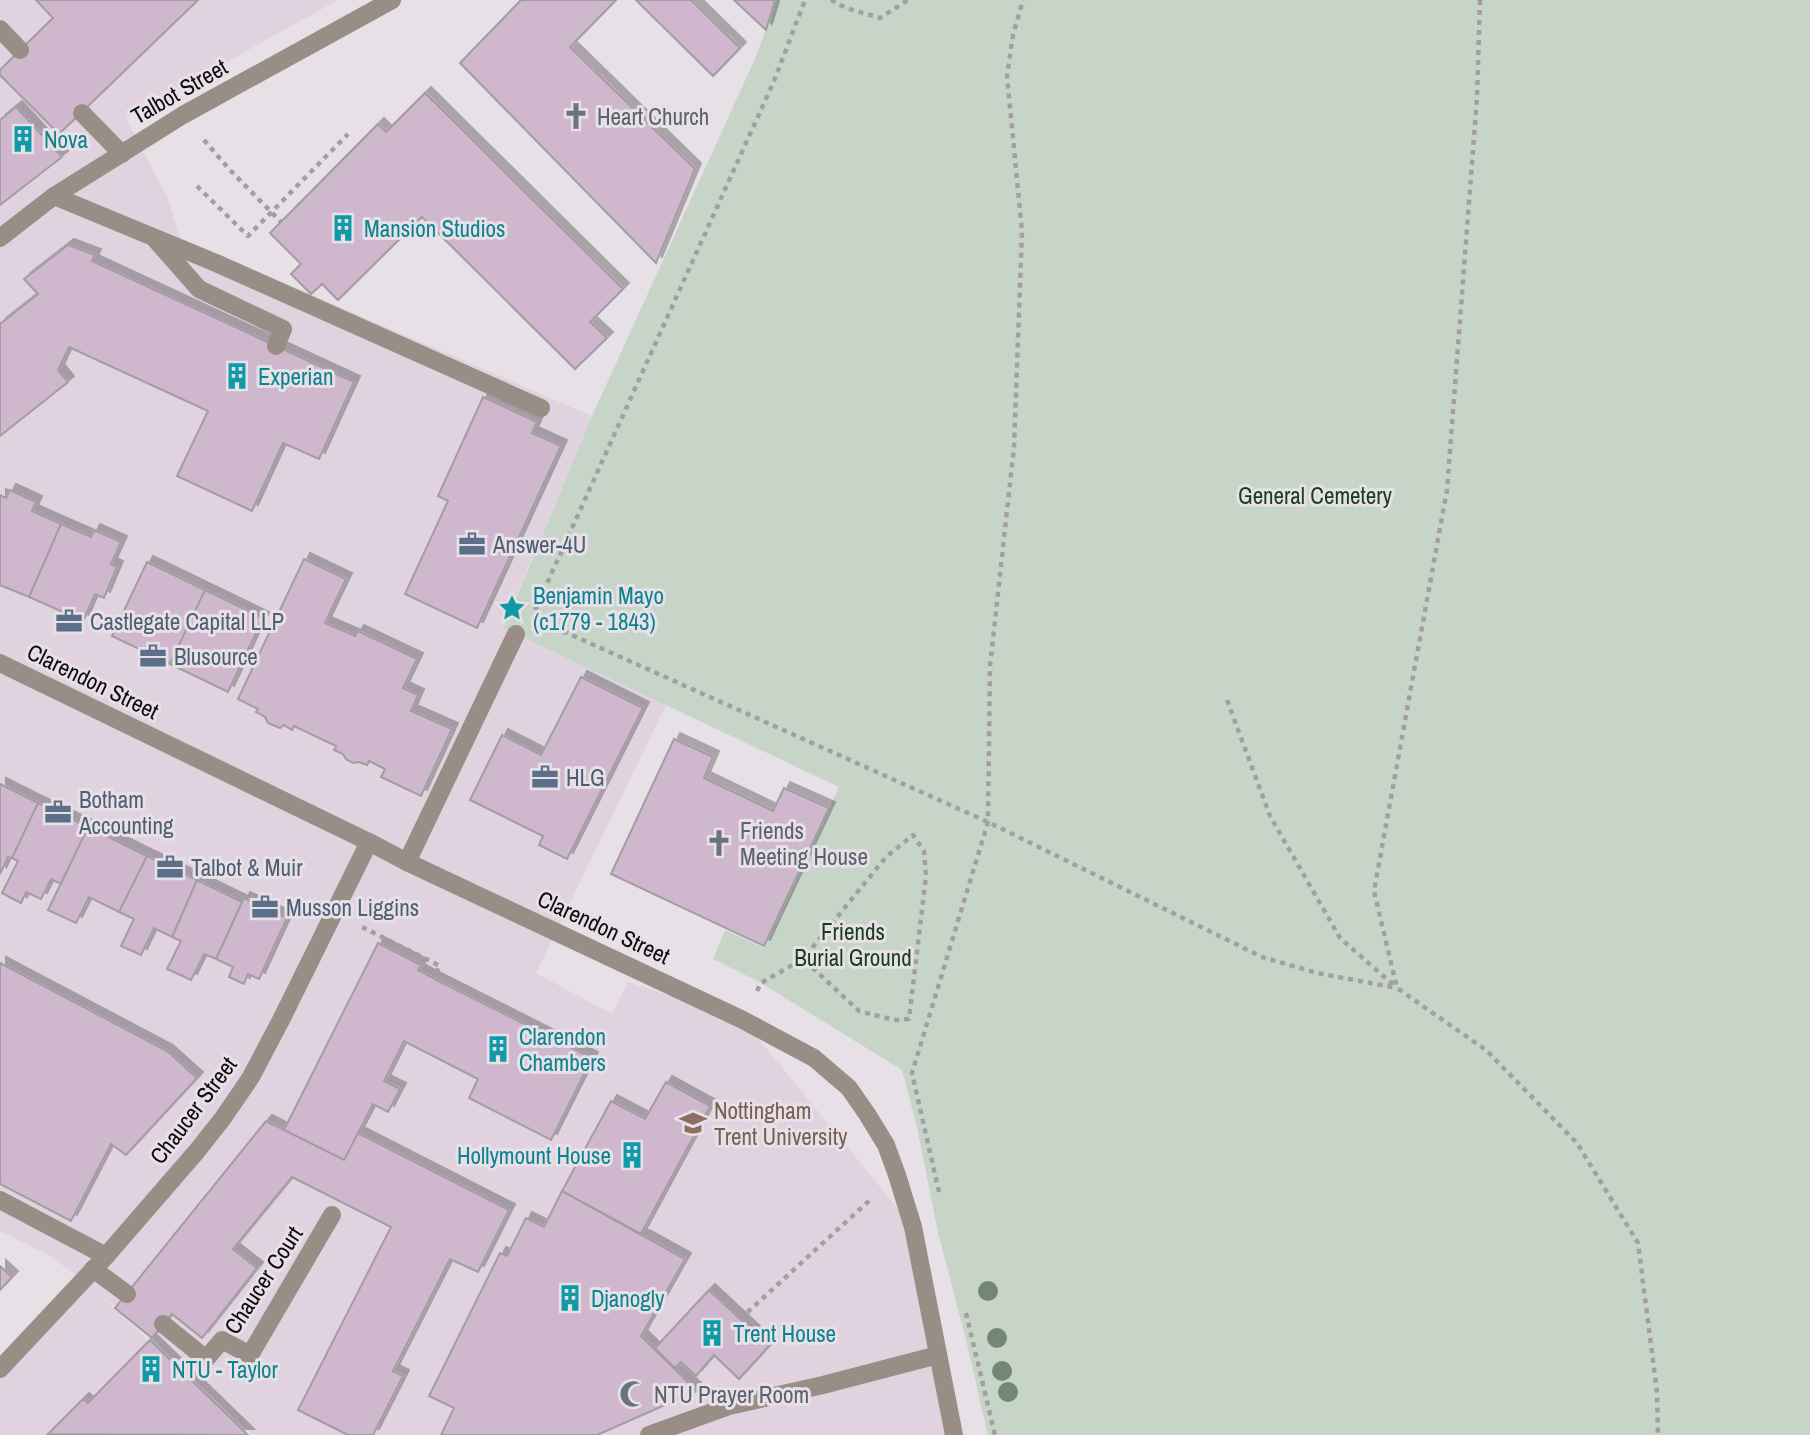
<svg xmlns="http://www.w3.org/2000/svg" width="1810" height="1435" font-family="'Archivo Narrow',sans-serif">
<defs>
<filter id="shadow"><feDropShadow dx="6" dy="-6" stdDeviation="0" flood-color="#0004"/></filter>
</defs>
<rect width="100%" height="100%" fill="#e8e0e7"/>
<!-- built -->
<path fill="#e0d3df" d="M 0,0 L 338,0 L 126,118 L 168,199 L 180,238 L 592,416 L 503,627 L 666,705 L 536,973 L 612,1014 L 628,982 L 743,1020 L 913,1227 L 959,1435 L 252,1435 L 152,1338 L 95,1290 L 248,1435 L 0,1435 L 0,1359 L 77,1276 L 50,1256 L 0,1231 Z"/>
<!-- green -->
<path fill="#c6d5c7" d="M 775,0 L 1810,0 L 1810,1435 L 988,1435 L 966,1340 L 938,1233 L 917,1127 L 902,1070 L 761,983 L 713,959 L 725,930 L 764,948 L 839,787 L 503,628 L 512,608 L 592,416 L 754,61 L 766,30 Z"/>
<!-- building -->
<path fill="#cfb7ce" stroke="#a39ca3" stroke-width="2" filter="url(#shadow)" d="M 36,0 L 198,0 L 59,134 L 0,75 L 0,70 L 53,18 Z
M 521,0 L 616,0 L 570,47 L 695,169 L 656,263 L 460,63 Z
M 636,0 L 691,0 L 740,48 L 713,76 Z
M 734,0 L 775,0 L 766,30 Z
M 425,93 L 623,289 L 590,322 L 607,338 L 575,369 L 422,217 L 338,300 L 322,284 L 311,294 L 291,274 L 301,264 L 270,233 L 378,124 L 386,132 Z
M 16,107 L 62,157 L 0,205 L 0,120 Z
M 68,245 L 95,255 L 92,261 L 354,382 L 319,459 L 283,443 L 252,511 L 177,476 L 208,411 L 69,347 L 58,370 L 68,382 L 0,436 L 0,324 L 38,294 L 24,279 Z
M 483,397 L 537,422 L 532,433 L 561,446 L 477,628 L 405,594 L 448,501 L 438,496 Z
M 10,490 L 36,502 L 32,511 L 61,524 L 29,597 L 0,585 L 0,495 L 6,498 Z
M 61,524 L 91,537 L 94,530 L 121,542 L 111,564 L 117,567 L 104,598 L 95,594 L 83,621 L 78,619 L 76,623 L 61,617 L 63,612 L 29,597 Z
M 304,559 L 346,579 L 325,623 L 355,636 L 358,631 L 417,659 L 403,688 L 418,695 L 411,711 L 452,729 L 421,796 L 381,777 L 385,769 L 369,761 L 367,765 L 359,762 L 353,763 L 346,759 L 343,754 L 334,750 L 336,746 L 294,726 L 292,730 L 284,725 L 280,728 L 268,723 L 265,717 L 256,712 L 258,709 L 238,699 Z
M 147,562 L 205,590 L 170,664 L 112,636 Z
M 205,590 L 263,618 L 228,692 L 170,664 Z
M 581,677 L 643,708 L 567,859 L 539,845 L 543,836 L 470,800 L 502,735 L 541,755 Z
M 674,739 L 713,757 L 704,778 L 773,811 L 784,788 L 829,808 L 764,946 L 611,874 Z
M 0,784 L 38,803 L 12,858 L 8,857 L 0,874 Z
M 38,803 L 88,827 L 61,884 L 51,879 L 41,899 L 26,892 L 21,903 L 2,893 L 18,861 L 12,858 Z
M 88,827 L 147,856 L 119,912 L 89,897 L 76,923 L 48,910 Z
M 147,856 L 197,880 L 172,937 L 154,928 L 141,955 L 121,946 L 134,919 L 119,912 Z
M 197,880 L 242,902 L 216,959 L 204,954 L 191,980 L 167,969 L 181,941 L 172,937 Z
M 244,898 L 287,918 L 259,979 L 248,974 L 244,984 L 229,977 L 233,967 L 216,959 Z
M 378,943 L 421,965 L 418,970 L 433,978 L 592,1058 L 551,1140 L 469,1098 L 478,1079 L 404,1041 L 384,1081 L 400,1089 L 388,1112 L 373,1104 L 344,1160 L 284,1130 Z
M 0,963 L 167,1051 L 197,1078 L 126,1155 L 111,1144 L 71,1221 L 0,1184 Z
M 666,1082 L 710,1106 L 641,1234 L 562,1191 L 611,1101 L 645,1119 Z
M 266,1121 L 344,1160 L 358,1133 L 509,1210 L 478,1272 L 450,1259 L 393,1371 L 403,1376 L 373,1435 L 348,1435 L 298,1410 L 391,1227 L 292,1177 L 233,1249 L 257,1268 L 202,1338 L 172,1314 L 152,1338 L 115,1308 Z
M 562,1191 L 685,1259 L 641,1336 L 697,1391 L 597,1435 L 441,1435 L 454,1408 L 429,1396 L 500,1253 L 507,1256 L 526,1218 L 544,1227 Z
M 0,1266 L 12,1277 L 0,1290 Z
M 709,1290 L 769,1346 L 739,1379 L 714,1355 L 696,1376 L 681,1362 L 675,1368 L 655,1348 Z
M 150,1340 L 248,1435 L 48,1434 L 83,1399 L 88,1403 Z"/>
<g fill="none" stroke-linecap="round" stroke-linejoin="round">
<!-- path -->
<path stroke="#a49ea4" stroke-width="4.5" stroke-dasharray="5 5" stroke-linecap="butt" d="M 831,0 L 846,8 L 880,18 L 908,0
M 1480,0 L 1477,98 L 1447,490 L 1374,891 L 1397,988 L 1486,1050 L 1577,1143 L 1638,1243 L 1657,1392 L 1658,1435
M 204,140 L 229,169 L 281,222
M 197,186 L 248,236 L 348,134
M 535,610 L 774,81 L 805,0
M 545,623 L 988,822 L 1262,957 L 1317,973 L 1397,988
M 1227,700 L 1270,816 L 1340,938 L 1397,988
M 362,927 L 440,966 L 433,978
M 757,991 L 761,983 L 803,959 L 859,1011 L 894,1020 L 909,1019 L 926,876 L 924,851 L 913,835 L 886,857 L 803,959
M 939,1192 L 912,1073 L 988,822 L 990,666 L 1014,447 L 1022,231 L 1007,76 L 1013,35 L 1023,0
M 966,1313 L 995,1435
M 740,1319 L 871,1199"/>
<!-- service -->
<path stroke="#998e85" stroke-width="18" d="M 0,29 L 20,50
M 82,113 L 122,154
M 54,196 L 216,263 L 541,408
M 155,239 L 199,289 L 283,329 L 276,346
M 407,862 L 516,634
M 0,1200 L 106,1256
M 93,1269 L 127,1294
M 163,1324 L 206,1359 L 222,1340 L 250,1355 L 332,1215
M 649,1435 L 729,1406 L 823,1385 L 938,1355"/>
<!-- minor -->
<path stroke="#998e85" stroke-width="18" d="M 0,1369 L 106,1256 L 197,1151 L 223,1118 L 251,1077 L 282,1018 L 369,842"/>
<!-- tertiary -->
<path stroke="#998e85" stroke-width="18" d="M 0,238 L 54,196 L 183,115 L 392,0
M 0,663 L 369,842 L 407,862 L 743,1020 L 814,1058 L 849,1088 L 867,1114 L 886,1145 L 897,1175 L 913,1227 L 954,1435"/>
</g>
<!-- trees -->
<g fill="#748678">
<circle cx="988" cy="1291" r="10"/>
<circle cx="997" cy="1338" r="10"/>
<circle cx="1002" cy="1371" r="10"/>
<circle cx="1008" cy="1392" r="10"/>
</g>
<!-- icons -->
<defs>
<symbol id="church-bare" viewBox="-9 -9 18 18"><path d="M-1.2-6h2.4v3.5h3.3v2.4h-3.3V6h-2.4V-.1h-3.3v-2.4h3.3Z" fill="#6b7280" stroke="#e8e0e7" stroke-width="2.5" paint-order="stroke"/></symbol>
<symbol id="building-bare" viewBox="-9 -9 18 18"><path d="M-4-6H4V6H1V3H-1V6H-4ZM-2.5-4.3h1.7v1.8h-1.7ZM.8-4.3h1.7v1.8H.8ZM-2.5-1h1.7V.8h-1.7ZM.8-1h1.7V.8H.8Z" fill="#0f9aa8" stroke="#e8e0e7" stroke-width="2.5" paint-order="stroke"/></symbol>
<symbol id="office-bare" viewBox="-9 -9 18 18"><path d="M-6-3h4V-5.5h4V-3h4V5H-6ZM-1-4.5V-3h2v-1.5ZM-6 0V1H6V0Z" fill="#5c6f8a" stroke="#e8e0e7" stroke-width="2.5" paint-order="stroke"/></symbol>
<symbol id="sight-bare" viewBox="-9 -9 18 18"><path d="M0-6L1.8-2.2L6-1.7L2.9 1.2L3.7 5.4L0 3.3L-3.7 5.4L-2.9 1.2L-6-1.7L-1.8-2.2Z" fill="#0f9aa8" stroke="#e8e0e7" stroke-width="2.5" paint-order="stroke"/></symbol>
<symbol id="university-bare" viewBox="-9 -9 18 18"><path d="M0-5L7-2L0 1L-7-2ZM-4 1L0 2.5L4 1V4Q0 6-4 4Z" fill="#8d6e63" stroke="#e8e0e7" stroke-width="2.5" paint-order="stroke"/></symbol>
<symbol id="mosque-bare" viewBox="-9 -9 18 18"><path d="M3.5-4.9A6 6 0 1 0 3.5 4.9A5 5 0 1 1 3.5-4.9Z" fill="#6b7280" stroke="#e8e0e7" stroke-width="2.5" paint-order="stroke"/></symbol>
</defs>
<g fill-rule="evenodd">
<use href="#church-bare" x="557" y="97" width="38" height="38"/>
<use href="#building-bare" x="4" y="120" width="38" height="38"/>
<use href="#building-bare" x="324" y="209" width="38" height="38"/>
<use href="#building-bare" x="218" y="357" width="38" height="38"/>
<use href="#office-bare" x="453" y="525" width="38" height="38"/>
<use href="#sight-bare" x="493" y="589" width="38" height="38"/>
<use href="#office-bare" x="50" y="602" width="38" height="38"/>
<use href="#office-bare" x="134" y="637" width="38" height="38"/>
<use href="#office-bare" x="526" y="758" width="38" height="38"/>
<use href="#office-bare" x="39" y="793" width="38" height="38"/>
<use href="#church-bare" x="700" y="824" width="38" height="38"/>
<use href="#office-bare" x="151" y="848" width="38" height="38"/>
<use href="#office-bare" x="246" y="888" width="38" height="38"/>
<use href="#building-bare" x="479" y="1030" width="38" height="38"/>
<use href="#university-bare" x="674" y="1104" width="38" height="38"/>
<use href="#building-bare" x="613" y="1136" width="38" height="38"/>
<use href="#building-bare" x="551" y="1279" width="38" height="38"/>
<use href="#building-bare" x="693" y="1314" width="38" height="38"/>
<use href="#building-bare" x="132" y="1350" width="38" height="38"/>
<use href="#mosque-bare" x="614" y="1375" width="38" height="38"/>
</g>
<g text-anchor="middle" dominant-baseline="central" stroke-width="6" stroke-linejoin="round" paint-order="stroke">
<!-- street labels -->
<g font-size="23" fill="#0d0a0d" stroke="#e8e0e7">
<text transform="translate(179 91) rotate(-30)">Talbot Street</text>
<text transform="translate(93 681) rotate(26)">Clarendon Street</text>
<text transform="translate(604 927) rotate(25)">Clarendon Street</text>
<text transform="translate(193 1110) rotate(-53)">Chaucer Street</text>
<text transform="translate(263 1280) rotate(-57)">Chaucer Court</text>
</g>
<!-- worship labels -->
<g font-size="23" fill="#5b616d" stroke="#e8e0e7" text-anchor="start">
<text x="597" y="116">Heart Church</text>
<text x="740" y="830">Friends<tspan x="740" dy="26">Meeting House</tspan></text>
<text x="654" y="1394">NTU Prayer Room</text>
</g>
<!-- culture labels -->
<g font-size="23" fill="#0d838f" stroke="#e8e0e7" text-anchor="start">
<text x="44" y="139">Nova</text>
<text x="364" y="228">Mansion Studios</text>
<text x="258" y="376">Experian</text>
<text x="533" y="595">Benjamin Mayo<tspan x="533" dy="26">(c1779 - 1843)</tspan></text>
<text x="519" y="1036">Clarendon<tspan x="519" dy="26">Chambers</tspan></text>
<text x="611" y="1155" text-anchor="end">Hollymount House</text>
<text x="591" y="1298">Djanogly</text>
<text x="733" y="1333">Trent House</text>
<text x="172" y="1369">NTU - Taylor</text>
</g>
<!-- park labels -->
<g font-size="23" fill="#163d1e" stroke="#e8e0e7">
<text x="1315" y="495">General Cemetery</text>
<text x="853" y="931">Friends<tspan x="853" dy="26">Burial Ground</tspan></text>
</g>
<!-- service labels -->
<g font-size="23" fill="#4e5e75" stroke="#e8e0e7" text-anchor="start">
<text x="493" y="544">Answer-4U</text>
<text x="90" y="621">Castlegate Capital LLP</text>
<text x="174" y="656">Blusource</text>
<text x="566" y="777">HLG</text>
<text x="79" y="799">Botham<tspan x="79" dy="26">Accounting</tspan></text>
<text x="191" y="867">Talbot &amp; Muir</text>
<text x="286" y="907">Musson Liggins</text>
</g>
<!-- education labels -->
<g font-size="23" fill="#785e54" stroke="#e8e0e7" text-anchor="start">
<text x="714" y="1110">Nottingham<tspan x="714" dy="26">Trent University</tspan></text>
</g>
</g>
</svg>
